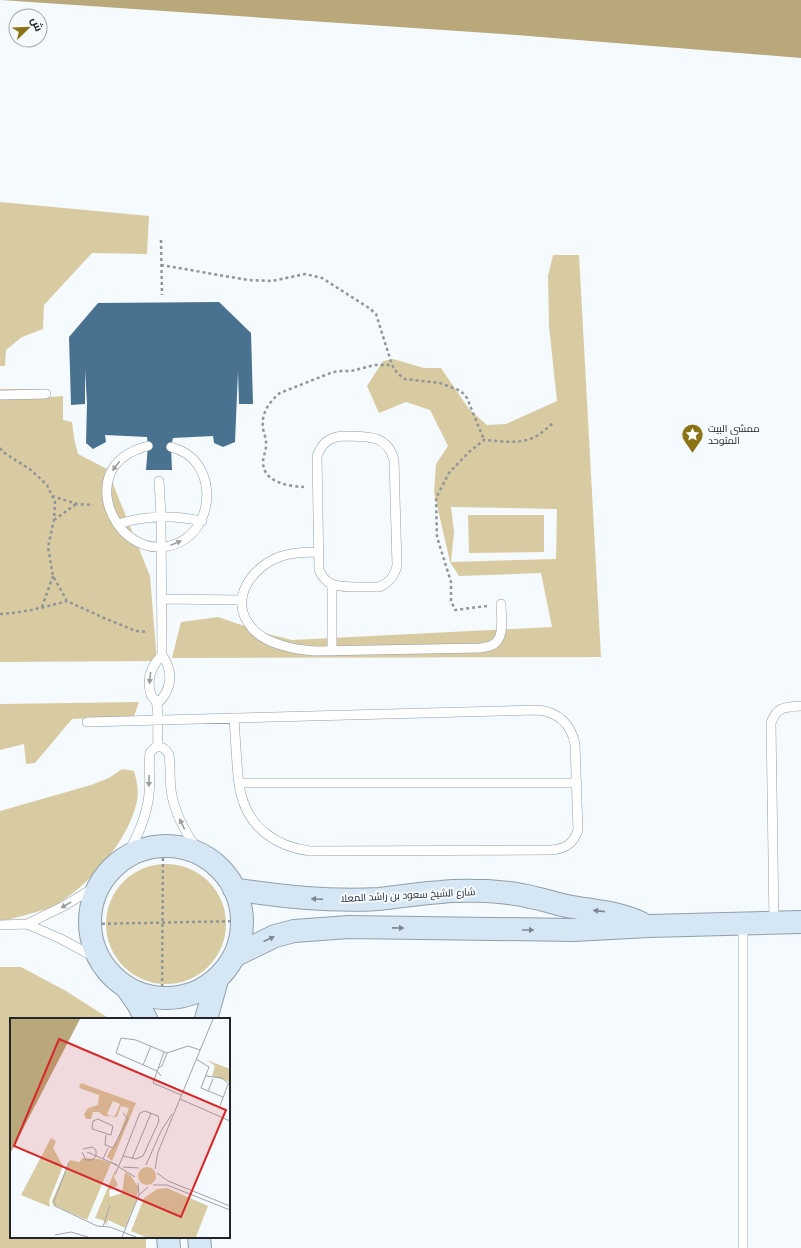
<svg xmlns="http://www.w3.org/2000/svg" width="801" height="1248" font-family="Montserrat,Cairo,sans-serif">
<rect width="100%" height="100%" fill="#f5fafe"/>
<!-- green -->
<path fill="#d9cba1" fill-rule="evenodd" d="M 0,202 L 149,216 L 147,254 L 92,253 L 44,305 L 43,329 L 22,337 L 6,350 L 5,366 L 0,366 Z
M 553,255 L 579,255 L 601,657 L 172,658 L 181,622 L 218,617 L 268,634 L 292,640 L 552,627 L 541,573 L 459,576 L 450,562 L 434,492 L 436,464 L 448,446 L 430,410 L 406,402 L 379,413 L 367,386 L 383,361 L 393,359 L 424,368 L 441,368 L 469,409 L 487,425 L 506,424 L 557,401 L 549,326 L 548,276 ZM 451,507 L 557,509 L 556,559 L 451,562 L 454,532 Z
M 0,389 L 49,389 L 49,397 L 63,396 L 63,420 L 72,422 L 74,438 L 78,454 L 107,469 L 150,576 L 157,661 L 0,662 Z
M 468,515 L 544,515 L 544,552 L 469,553 Z
M 139,702 L 134,716 L 72,719 L 35,763 L 26,764 L 24,744 L 0,750 L 0,704 Z
M 122,769 L 134,771 C 137,781 139,791 137,801 C 129,841 86,890 50,908 C 45,910 38,911 33,913 C 22,916 11,919 0,922 L 0,811 L 91,785 L 109,778 Z
M106 924a60 60 0 1 1 120 0a60 60 0 1 1-120 0Z
M 0,967 L 21,967 L 66,991 L 110,1019 L 11,1019 L 11,1237 L 146,1237 L 146,1248 L 0,1248 Z"/>
<!-- water -->
<path fill="#b9a97a" d="M 1,0 L 801,0 L 801,58 L 516,35 Z"/>
<!-- building -->
<path fill="#497190" d="M 219,302 L 251,333 L 253,404 L 239,404 L 238,371 L 235,442 L 223,447 L 214,443 L 213,436 L 173,438 L 171,447 L 172,470 L 146,470 L 148,446 L 147,437 L 105,435 L 106,442 L 93,449 L 86,443 L 87,403 L 85,370 L 85,404 L 71,405 L 69,337 L 98,303 Z"/>
<g fill="none" stroke-linecap="round" stroke-linejoin="round">
<defs>
<path id="lane" d="M 0,395 L 46,394
M 343,436 C 365,437 387,433 394,460 L 397,566 C 394,577 389,583 379,587 C 371,587 364,587 356,587 C 339,586 327,588 319,570 L 317,456 C 322,443 329,437 343,436 Z
M 148,446 C 132,450 117,458 110,474 C 97,506 125,549 160,547 C 201,546 219,497 198,465 C 192,456 182,450 171,447
M 118,524 C 148,515 171,515 202,521
M 318,552 C 306,552 294,552 282,556 C 252,566 228,599 251,627 C 264,644 296,650 316,651 L 481,648 C 484,647 488,647 490,646 C 506,641 501,617 501,604
M 161,599 L 242,600
M 332,651 L 332,584
M 157,704 C 172,690 174,672 162,655 L 161,516 L 159,481
M 87,722 L 538,710 C 558,712 571,724 575,744 L 578,830 C 574,843 566,849 551,850 L 310,851 C 277,847 249,828 241,794 C 238,784 238,774 237,764 C 236,748 235,733 234,718
M 158,746 C 157,733 159,719 157,706 C 157,701 153,698 151,695 C 146,679 151,666 162,655
M 239,783 L 577,783
M 125,858 C 137,838 147,817 149,794 C 151,780 148,767 150,753 C 156,744 164,745 169,755 C 171,768 169,782 172,796 C 177,819 188,838 203,856
M 774,923 L 771,723 C 777,706 786,707 801,706
M 27,924 L 64,906 L 100,884
M 0,925 L 27,924 L 61,939 L 100,960
M 743,1248 L 743,924"/>
<path id="secondary" d="M90 922a76 76 0 1 1 152 0a76 76 0 1 1-152 0Z
M 234,889 C 282,897 330,902 379,899 C 400,897 421,893 442,892 C 457,890 472,891 487,891 C 503,892 520,894 535,898 C 546,900 557,904 567,906 C 593,911 618,912 641,923
M 234,956 L 275,936 L 294,931 L 349,927 L 574,930 L 649,926 L 801,922
M 127,988 L 138,1004 L 146,1019
M 206,1019 L 217,980
M 168,1237 L 169,1248
M 199,1237 L 200,1248"/>
</defs>
<!-- lane casing -->
<use href="#lane" stroke="#929ea8" stroke-width="10"/>
<!-- secondary casing -->
<use href="#secondary" stroke="#929ea8" stroke-width="24"/>
<!-- path -->
<path stroke="#909599" stroke-width="2.5" stroke-dasharray="3 3" stroke-linecap="butt" d="M 161,240 L 162,295
M 161,265 L 248,280 L 272,281 L 305,274 L 322,278 L 369,308 L 376,314 L 392,365 L 397,373 L 405,379 L 440,383 L 461,391 L 467,398 L 484,440
M 0,448 L 3,452 L 31,470 L 47,485 L 55,502 L 54,520 L 48,547 L 53,576 L 67,601 L 104,618 L 136,631 L 148,632
M 304,487 C 289,486 264,483 263,463 C 263,456 267,449 266,442 C 266,437 263,432 263,427 C 261,413 270,401 280,393 L 333,372 L 341,371 L 351,371 L 375,365 L 392,365
M 52,496 L 77,504 L 93,505
M 54,520 L 76,504
M 487,606 L 455,610 L 451,601 L 451,582 L 437,537 L 436,498 L 449,473 L 469,452 L 484,440 C 499,441 516,444 530,439 C 539,436 546,429 553,423
M 42,607 L 53,576
M 0,614 C 23,613 45,607 67,601
M 90,924 L 242,921
M 162,999 L 163,846"/>
<!-- lane -->
<use href="#lane" stroke="#fff" stroke-width="9"/>
<!-- secondary -->
<use href="#secondary" stroke="#d5e7f5" stroke-width="22"/>
</g>
<!-- one-way arrows -->
<defs><path id="oneway-solid" d="M-6-.8H1V-3.2L6.5 0L1 3.2V.8H-6Z"/></defs>
<g fill="#9c9d9f">
<use href="#oneway-solid" transform="translate(116 466) rotate(127)"/>
<use href="#oneway-solid" transform="translate(176 543) rotate(-22)"/>
<use href="#oneway-solid" transform="translate(150 678) rotate(96)"/>
<use href="#oneway-solid" transform="translate(149 781) rotate(91)"/>
<use href="#oneway-solid" transform="translate(182 824) rotate(-115)"/>
<use href="#oneway-solid" transform="translate(66 905) rotate(150)"/>
</g>
<g fill="#7c8690">
<use href="#oneway-solid" transform="translate(317 899) rotate(-177)"/>
<use href="#oneway-solid" transform="translate(599 911) rotate(-174)"/>
<use href="#oneway-solid" transform="translate(398 928) rotate(1)"/>
<use href="#oneway-solid" transform="translate(528 930)"/>
<use href="#oneway-solid" transform="translate(269 939) rotate(-24)"/>
</g>
<!-- icons -->
<defs>
<symbol id="sight-pin" viewBox="-11 -11 22 30"><path d="M0 17L-7.5 6A9.5 9.5 0 1 1 7.5 6Z" fill="#8c7316" stroke="#f5fafe"/><path d="M0-6L1.8-2.2L6-1.7L2.9 1.2L3.7 5.4L0 3.3L-3.7 5.4L-2.9 1.2L-6-1.7L-1.8-2.2Z" fill="#fff"/></symbol>
</defs>
<g fill-rule="evenodd">
<use href="#sight-pin" x="680" y="422" width="25" height="34"/>
</g>
<g text-anchor="middle" dominant-baseline="central" stroke-width="4" stroke-linejoin="round" paint-order="stroke">
<!-- poi labels -->
<g font-size="10" fill="#22262a" stroke="#f5fafe" text-anchor="start">
<text x="708" y="428">ممشى البيت<tspan x="708" dy="12">المتوحد</tspan></text>
</g>
<!-- street labels -->
<g font-size="10" fill="#22262a" stroke="#f5fafe">
<text transform="translate(408 895) rotate(-3)">شارع الشيخ سعود بن راشد المعلا</text>
</g>
</g>
<!-- overview -->
<g transform="translate(10 1018)">
<rect width="220" height="220" fill="#f5fafe"/>
<path d="M 197,42 L 220,51 L 220,64 L 202,58 L 205,48 ZM 71,65 L 126,85 L 102,143 L 97,139 L 99,134 L 106,125 L 119,90 L 111,88 L 107,99 L 94,98 L 89,94 L 83,94 L 81,101 L 76,101 L 74,96 L 78,90 L 88,87 L 89,77 L 72,71 L 69,69 ZM 103,83 L 110,86 L 104,100 L 97,96 ZM 41,120 L 46,123 L 43,130 L 53,148 L 39,183 L 40,189 L 11,177 ZM 73,140 L 89,141 L 101,145 L 77,202 L 43,187 L 42,183 L 60,142 L 69,144 ZM128 158a9 9 0 1 1 18 0a9 9 0 1 1-18 0ZM 106,150 L 104,159 L 108,167 L 99,173 L 100,179 L 112,175 L 115,154 L 121,158 L 128,169 L 127,181 L 115,210 L 98,202 L 96,208 L 95,203 L 85,200 ZM 157,170 L 198,188 L 186,219 L 135,219 L 121,213 L 134,180 L 147,171 Z" fill="#d9cba1" fill-rule="evenodd"/>
<path d="M 0,1 L 70,1 L 0,136 Z" fill="#b9a97a"/>
<path fill="none" stroke="#a1a5a9" stroke-width="1" d="M 154,34 L 143,65 L 171,77M 186,41 L 199,49 L 191,70 L 213,79M 133,47 L 141,28M 148,50 L 152,48 L 157,35M 151,58 L 147,53 L 106,35 L 111,20 L 126,22 L 157,35 L 178,28 L 190,32M 196,58 L 212,60 L 220,67M 198,73 L 203,61M 170,81 L 220,103M 210,88 L 218,66M 88,101 L 103,108 L 101,117 L 82,111 L 83,103 ZM 96,117 L 95,127 L 103,130 L 118,101 L 113,95M 72,134 L 76,142 L 82,142 L 86,138 L 86,132 L 82,129 L 73,131M 77,134 L 107,147M 93,141 L 98,130M 122,141 L 141,95M 59,144 L 44,183 L 45,188 L 87,208 L 100,209 L 126,219M 101,144 L 125,159M 136,147 L 151,113 L 162,96M 113,149 L 129,150M 145,151 L 148,134 L 203,1M 147,155 L 158,163 L 220,188M 105,157 L 113,138 L 129,97 L 130,95 L 135,93 L 148,98 L 149,103 L 133,138 L 126,141 L 113,138M 128,165 L 129,177M 143,167 L 157,167 L 220,192M 93,209 L 100,187M 45,217 L 61,214 L 78,219M 112,219 L 129,177 L 138,169"/>
<path fill="#d62828" fill-opacity="0.15" stroke="#d62828" stroke-width="2" d="M 49,21 L 216,92 L 171,199 L 4,128 Z"/>
<rect width="220" height="220" fill="none" stroke="#22262a" stroke-width="2"/>
</g>
<!-- north arrow -->
<g transform="translate(28 28) rotate(67)"><circle r="19" fill="#f5fafe" stroke="#a1a5a9"/>
<path d="M0-3L7 15L0 10L-7 15Z" fill="#8c7316"/>
<text y="-6" font-size="11" font-weight="bold" text-anchor="middle" fill="#22262a">ش</text>
</g>
</svg>
